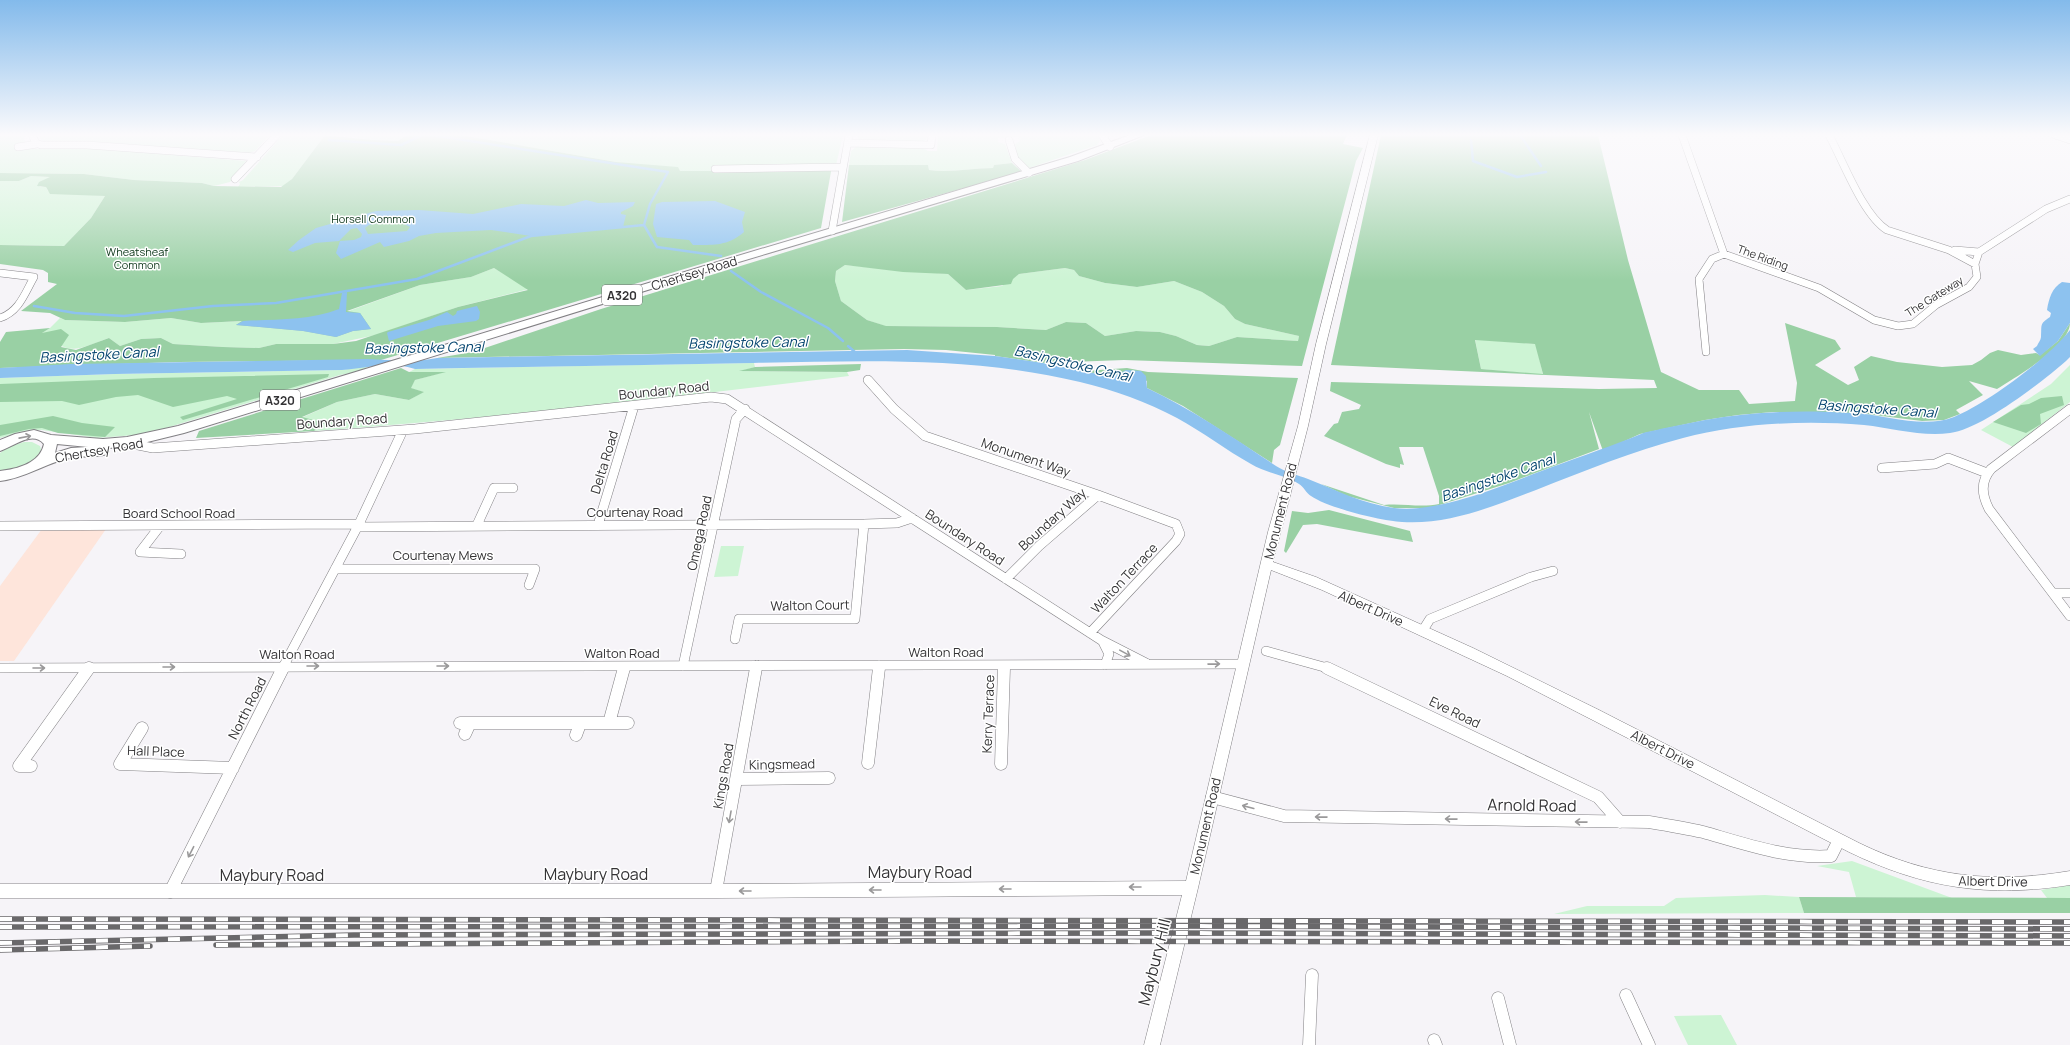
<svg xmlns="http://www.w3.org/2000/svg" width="2070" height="1045" font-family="Manrope,sans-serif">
<rect width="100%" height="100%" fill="#f6f4f8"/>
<!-- education -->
<path fill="#fee5db" d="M 42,529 L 106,529 L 14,661 L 0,661 L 0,586 Z"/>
<!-- green -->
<path fill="#cdf4d4" d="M 0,135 L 23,135 L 26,145 L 23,149 L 98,149 L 246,161 L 230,182 L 214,186 L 202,183 L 134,180 L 84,174 L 2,173 L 0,173 Z
M 38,135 L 270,135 L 255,151 L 249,153 L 98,142 L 45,142 L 41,140 Z
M 283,135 L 325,135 L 292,179 L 284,186 L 238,187 L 240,184 L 239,182 L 243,180 Z
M 336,135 L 406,135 L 398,141 L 373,140 Z
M 461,135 L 843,135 L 836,165 L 721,171 L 679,171 L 616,162 Z
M 856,135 L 928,135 L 926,140 L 918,142 L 859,140 Z
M 938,135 L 1099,135 L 1100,141 L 1097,145 L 1029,168 L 1018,160 L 1015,144 L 1020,141 L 1019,137 L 998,138 L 998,142 L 1005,144 L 1012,163 L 994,165 L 993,168 C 971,168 951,173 929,170 L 928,165 L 849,165 L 851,151 L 856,147 L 923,148 L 928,151 L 937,151 Z
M 31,176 L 51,177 L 39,187 L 46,187 L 48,191 L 105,196 L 91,218 L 64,246 L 0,245 L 0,181 L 19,181 Z
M 845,265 L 948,274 L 966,290 L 1002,286 L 1019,274 L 1065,268 L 1074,270 L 1079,276 L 1105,283 L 1137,287 L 1174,281 L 1202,292 L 1224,306 L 1235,319 L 1245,324 L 1299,336 L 1298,341 L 1237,337 L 1209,346 L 1197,345 L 1176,336 L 1160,332 L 1136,331 L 1105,336 L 1086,323 L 1066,322 L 1046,330 L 997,327 L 885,326 L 867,320 L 841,301 L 835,281 L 836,271 Z
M 494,268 L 529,289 L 458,307 L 376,335 L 333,344 L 276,344 L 259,348 L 223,347 L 173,344 L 161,338 L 141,339 L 120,346 L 109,338 C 73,351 73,355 40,334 L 50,328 L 60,318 L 65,320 L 125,322 L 171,318 L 201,323 L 243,321 L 237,325 L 303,331 L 336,337 L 359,329 L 346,312 L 420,285 L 471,277 Z
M 1475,339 L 1536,344 L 1543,375 L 1481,369 Z
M 754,363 L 755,367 L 741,371 L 847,372 L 849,376 C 671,398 493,418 314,431 L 325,423 L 301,418 L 337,402 L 375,394 L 409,400 L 423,392 L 410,388 L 415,380 L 444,372 L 409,372 L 415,369 Z
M 2070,365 L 2070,402 L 2013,447 L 1981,430 L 2051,384 Z
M 367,366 L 366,370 L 340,375 L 166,428 L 135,435 L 97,438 L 42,430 L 31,430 L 0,438 L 0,378 L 115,374 L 342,370 Z
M 24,442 L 32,442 L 40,446 L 41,449 C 38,465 14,471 0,471 L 0,453 L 8,447 Z
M 721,546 L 744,546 L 738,576 L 714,577 Z
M 1852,861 L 1952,898 L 1856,897 L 1849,872 L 1817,866 Z
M 2070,885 L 2070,898 L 2047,898 L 2041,890 Z
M 1765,895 L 1799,897 L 1804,913 L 1554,914 L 1587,906 L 1664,906 L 1676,898 Z
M 1721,1015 L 1737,1045 L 1688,1045 L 1674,1016 Z"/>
<!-- forest -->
<path fill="#99d0a4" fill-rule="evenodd" d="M 325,135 L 373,140 L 398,141 L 406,135 L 461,135 L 616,162 L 678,167 L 680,171 L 721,171 L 832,166 L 821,228 L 381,360 L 178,362 L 0,368 L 0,342 L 6,332 L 50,328 L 42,333 L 61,329 L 69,335 L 61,347 L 76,350 L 109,338 L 120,346 L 141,339 L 161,338 L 173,344 L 223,347 L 259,348 L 276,344 L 333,344 L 356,341 L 458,307 L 528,290 L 494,268 L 471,277 L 420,285 L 347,311 L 360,313 L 371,329 L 353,331 L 336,337 L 303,331 L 236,325 L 242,321 L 201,323 L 171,318 L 125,322 L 65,320 L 50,313 L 21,311 L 57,284 L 48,282 L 48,273 L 43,270 L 0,264 L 0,245 L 64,246 L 91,218 L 105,196 L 50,194 L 46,187 L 37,186 L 39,182 L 50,177 L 31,176 L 19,181 L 0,181 L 0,173 L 84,174 L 134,180 L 202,183 L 214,186 L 281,187 L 292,179 Z
M 1151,135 L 1347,135 L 1343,144 L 1363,148 L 1356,161 L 1302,366 L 1124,360 L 1043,363 L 995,356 L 995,355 L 946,350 L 904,349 L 437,358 L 473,352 L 601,309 L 1085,160 ZM 845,265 L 903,272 L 948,274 L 966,290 L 1011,284 L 1013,279 L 1019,274 L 1065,268 L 1074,270 L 1079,276 L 1105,283 L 1137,287 L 1174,281 L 1202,292 L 1224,306 L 1235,319 L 1245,324 L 1299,336 L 1298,341 L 1237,337 L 1209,346 L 1197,345 L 1176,336 L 1160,332 L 1136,331 L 1105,336 L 1086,323 L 1066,322 L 1046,330 L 997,327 L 886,326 L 867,320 L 841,301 L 835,281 L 836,271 Z
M 1381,135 L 1598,135 L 1628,260 L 1661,372 L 1699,390 L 1739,390 L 1749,404 L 1795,401 L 1797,383 L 1785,323 L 1835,340 L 1841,349 L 1815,365 L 1848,385 L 1859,380 L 1854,367 L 1871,356 L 1897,362 L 1942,367 L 1972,365 L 1981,360 L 1990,353 L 1998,350 L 2021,355 L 2036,353 L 2040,355 L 2058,341 L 2070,323 C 2070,346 2016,377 1997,389 L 1969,381 L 1983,395 L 1956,410 L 1960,414 L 1944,420 L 1922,421 L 1858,413 L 1773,412 L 1738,415 L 1705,420 L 1640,434 L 1603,451 L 1589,412 L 1599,449 L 1509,483 L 1430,508 L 1394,508 L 1347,496 L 1321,484 L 1384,505 C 1402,503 1421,508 1439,504 L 1439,496 L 1423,447 L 1399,447 L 1404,465 L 1400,464 L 1400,468 L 1386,464 L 1324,436 L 1334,424 L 1338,423 L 1342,412 L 1359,409 L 1361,405 L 1330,391 L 1331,382 L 1599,389 L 1657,388 L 1654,380 L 1331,365 ZM 1475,340 L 1535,344 L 1543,374 L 1481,369 Z
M 1012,163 L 1022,172 L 842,222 L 849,165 L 928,165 L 929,170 C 951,173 971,168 993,168 L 994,165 Z
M 861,364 L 860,370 L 847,372 L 739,371 L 755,367 Z
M 401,368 L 409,372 L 446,372 L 415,380 L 411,388 L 424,392 L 409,400 L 375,394 L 337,402 L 302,417 L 325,423 L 314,431 L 196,438 L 199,431 Z
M 1127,368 L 1148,372 L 1298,378 L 1280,445 L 1274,450 L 1272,463 L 1183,406 L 1147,388 L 1147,381 L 1121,372 L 1113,377 L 1084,371 Z
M 329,374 L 328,377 L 183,420 L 180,417 L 237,399 L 227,396 L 173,407 L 138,395 L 116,397 L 79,405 L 62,401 L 0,402 L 0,384 L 154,378 Z
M 2062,396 L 2064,405 L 2040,414 L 2041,424 L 2026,433 L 1993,422 L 2021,405 L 2029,404 L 2041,398 Z
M 53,416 L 82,423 L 115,427 L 105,437 L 58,433 L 42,428 L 29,429 L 0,436 L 0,425 Z
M 1329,510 L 1410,531 L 1413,542 L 1317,524 L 1303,525 L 1286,553 L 1284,551 L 1292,511 L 1308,513 Z
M 1799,897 L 2070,898 L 2070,913 L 1804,913 Z"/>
<!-- water -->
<path fill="#8dc2ef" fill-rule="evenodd" d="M 586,200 L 598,203 L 635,202 L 633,206 L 621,212 L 621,214 L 626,215 L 623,227 L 531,236 L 491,230 L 436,233 L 419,236 L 409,241 L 384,247 L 380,242 L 341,259 L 336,253 L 340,241 L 354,240 L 361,237 L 362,234 L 357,228 L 351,229 L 339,241 L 315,243 L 293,252 L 288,250 L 299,240 L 316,228 L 376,211 L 419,210 L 473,214 L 521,204 L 564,206 ZM 383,222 L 402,223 L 410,227 L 407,231 L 368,234 L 365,228 L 369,225 Z
M 715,201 L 745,212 L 742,222 L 744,232 C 728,246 714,245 693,245 L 689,240 L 657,237 L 653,224 L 656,204 L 662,202 Z
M 2062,282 L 2070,283 L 2070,323 L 2058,341 L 2040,356 L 2033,349 L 2037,346 C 2038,343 2041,340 2041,337 C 2042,325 2039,324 2050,317 L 2051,313 L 2047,310 C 2049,298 2052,288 2062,282 Z
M 347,292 L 346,312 L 360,313 L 371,329 L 353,331 L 336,337 L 303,331 L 236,325 L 243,321 C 275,319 309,321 339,309 L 342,293 Z
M 477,306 L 480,312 L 479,319 L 476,321 L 438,326 L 389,341 L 387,333 L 388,332 L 429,320 L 447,312 L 453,316 L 456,314 L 457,311 Z
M 2070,330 L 2070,357 L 2066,361 C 2042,382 1980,430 1950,433 C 1922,437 1892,428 1864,425 C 1804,420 1741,423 1683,438 C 1633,451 1584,471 1536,490 C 1493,506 1450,525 1402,522 C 1382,521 1328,508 1311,496 C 1306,493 1304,487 1299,484 C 1285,475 1266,473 1251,464 C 1226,450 1203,432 1177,418 C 1147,402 1114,390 1080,382 C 972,356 863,361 753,363 C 640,365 528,367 415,369 C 391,361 366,368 342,370 L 115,374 L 0,378 L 0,368 L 71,364 L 367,359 C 391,360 413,363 437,358 L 907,350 L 995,356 L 1043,363 L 1113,377 L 1126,370 L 1141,371 L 1146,376 L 1147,388 C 1193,410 1234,438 1276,466 C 1285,472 1298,475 1308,479 C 1336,490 1363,504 1394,508 C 1439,514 1509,483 1552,467 C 1582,456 1614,445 1641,434 C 1647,431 1654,431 1660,429 C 1675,426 1690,423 1705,420 C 1754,411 1804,410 1855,413 C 1886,415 1924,429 1954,417 C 1988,403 2047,359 2070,330 Z"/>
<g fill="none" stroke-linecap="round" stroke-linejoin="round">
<!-- stream -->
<path stroke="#8dc2ef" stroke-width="2.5" d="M 432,135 L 668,172 L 650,204 L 644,225 L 657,247 L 721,256
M 1520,135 L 1541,166
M 329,140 L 401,145 L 422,135
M 1471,140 L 1473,161 L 1517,177 L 1546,172
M 731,271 L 761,292 L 828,328 L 843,341
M 34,306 L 75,313 L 124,316 L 213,306 L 276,303 L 417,279 L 531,236 L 644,225
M 848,346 L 856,353"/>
<defs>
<path id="minor-far2" d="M 32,135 L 36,143 L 41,145 L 87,145 L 257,157
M 1102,135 L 1110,147
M 1682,135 L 1724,254 L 1819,288 L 1874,320 L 1898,326 L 1913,324 L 1936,305 L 1969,287 L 1977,277 L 1975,264 L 1979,252 L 2046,209 L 2070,199
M 1829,135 C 1843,161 1863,215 1887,230 L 1949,250 L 1975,264
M 2055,135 L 2070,140
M 1009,140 L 1015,159 L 1029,173
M 848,143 L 931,145 L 932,135
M 18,147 L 37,144
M 715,169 L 842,167
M 235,179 L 277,135
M 832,231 L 849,135
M 1955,250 L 1979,252
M 0,273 L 34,277 C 25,293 19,312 0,318
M 1706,352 L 1699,279 L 1712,259 L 1724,254"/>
<path id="minor-far1" d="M 868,380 L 894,409 L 925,436 L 1098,495 L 1176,524 L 1180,534 L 1176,541 L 1090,633
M 2070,409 L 1991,469 C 1980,482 1982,495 1989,509 L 2070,616
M 138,445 L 153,448 L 415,429 L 711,397 L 727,399 L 1101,640 L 1146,663
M 1882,468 L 1935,464 L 1948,458 L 1987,473
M 477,525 L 494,488 L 513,488
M 598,525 L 634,406
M 0,526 L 359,524
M 160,526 L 140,552 L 181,554
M 356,527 L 864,524 L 897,523 L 912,518
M 335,569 L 535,569 L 529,585
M 1006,579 L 1039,546 L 1098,495
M 2053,593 L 2070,593
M 1423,630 L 1430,619 L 1531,577 L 1553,571
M 735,639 L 739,619 L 855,619 L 864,524
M 1103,642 L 1109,654 L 1105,665
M 1266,651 L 1331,669
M 683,666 L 736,419 L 745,409
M 0,668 L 1243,664
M 282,669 L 359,524 L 403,430
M 624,669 L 625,666
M 756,669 L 757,665
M 879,669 L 879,665
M 1004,669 L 1004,665"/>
<path id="minor" d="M 1327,668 L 1598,797 L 1620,822
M 460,723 L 628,723
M 609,723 L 624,668
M 142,728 L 120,764 L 233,768
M 465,734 L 470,723
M 576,735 L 580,724
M 868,763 L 879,668
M 1001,764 L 1004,668
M 31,766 L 19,766 L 89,668
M 737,779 L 829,778
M 1212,797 L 1284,816 L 1649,822 C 1667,825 1685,828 1703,832 C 1745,844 1787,859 1831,856 L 1839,840
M 716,891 L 756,668
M 170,892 L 283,668
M 1626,995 L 1649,1045
M 1498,998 L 1510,1045
M 1434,1040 L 1436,1045
M 1309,1045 L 1312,975"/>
<path id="tertiary" d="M 1370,135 L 1378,135 L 1326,344 L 1308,426 L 1273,562 L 1316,577 L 1473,648 L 1599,710 L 1859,843 C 1929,877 1993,884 2070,871 L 2070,885 C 1988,898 1923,888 1849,852 L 1507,676 L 1322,590 L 1271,570 L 1198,888 L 1160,1045 L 1144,1045 L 1182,895 L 716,898 L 0,898 L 0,884 L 716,884 L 1186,881 L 1268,532 L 1298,426 L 1316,344 Z"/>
<path id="primary" d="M 1130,135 L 1144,135 L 1078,161 L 732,264 L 184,433 L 127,447 L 107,448 L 109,451 L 107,454 C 95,458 82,455 70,458 C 45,463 26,478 0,481 L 0,471 C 18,469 40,463 44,444 C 32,430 13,447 0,451 L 0,440 L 15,434 L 34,430 L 51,435 L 103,439 L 127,437 L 178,426 L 724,260 L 1070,157 ZM 57,444 L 88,447 L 71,448 L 55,453 Z"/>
</defs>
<!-- minor-far2 casing -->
<use href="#minor-far2" stroke="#828084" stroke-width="8"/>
<!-- minor-far1 casing -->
<use href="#minor-far1" stroke="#828084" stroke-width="10"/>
<!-- minor casing -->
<use href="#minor" stroke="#828084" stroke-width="13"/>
<!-- tertiary casing -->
<use href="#tertiary" stroke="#828084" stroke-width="1"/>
<!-- primary casing -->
<use href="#primary" stroke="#828084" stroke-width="2"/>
<!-- minor-far2 -->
<use href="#minor-far2" stroke="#fff" stroke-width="7"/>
<!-- minor-far1 -->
<use href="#minor-far1" stroke="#fff" stroke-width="9"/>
<!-- minor -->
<use href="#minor" stroke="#fff" stroke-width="12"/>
<!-- tertiary -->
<use href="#tertiary" fill="#fff" fill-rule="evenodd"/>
<!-- primary -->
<use href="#primary" fill="#fff" fill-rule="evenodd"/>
<defs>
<path id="rail" d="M 0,919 L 2070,922
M 0,927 L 1164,926 L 2070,929
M 0,943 L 354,935 L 1163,933 L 2070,936
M 216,945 L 911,941 L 2070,943
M 0,950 L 150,946"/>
</defs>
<!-- rail casing -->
<use href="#rail" stroke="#69686a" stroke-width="5.5"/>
<!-- rail -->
<use href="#rail" stroke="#fff" stroke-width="4" stroke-dasharray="12" stroke-linecap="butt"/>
</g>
<!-- one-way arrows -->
<defs><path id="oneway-shaft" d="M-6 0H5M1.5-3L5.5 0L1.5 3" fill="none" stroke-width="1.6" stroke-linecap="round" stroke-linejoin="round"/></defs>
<g stroke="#9a999a">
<use href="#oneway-shaft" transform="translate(25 437) rotate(-11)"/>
<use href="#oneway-shaft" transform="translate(1125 653) rotate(29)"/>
<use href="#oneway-shaft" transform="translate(1214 664) rotate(-1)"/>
<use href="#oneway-shaft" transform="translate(313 666)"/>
<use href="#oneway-shaft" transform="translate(443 666)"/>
<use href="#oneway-shaft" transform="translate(169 667)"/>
<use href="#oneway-shaft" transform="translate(39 668)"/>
<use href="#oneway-shaft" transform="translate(1248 807) rotate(-165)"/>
<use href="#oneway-shaft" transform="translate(730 817) rotate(100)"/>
<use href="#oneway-shaft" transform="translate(1321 817) rotate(-179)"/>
<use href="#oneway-shaft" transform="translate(1451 819) rotate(-179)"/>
<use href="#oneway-shaft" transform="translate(1581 822) rotate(-179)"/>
<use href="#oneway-shaft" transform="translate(191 852) rotate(117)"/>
<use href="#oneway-shaft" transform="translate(1135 887) rotate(180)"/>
<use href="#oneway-shaft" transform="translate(1005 889) rotate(180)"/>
<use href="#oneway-shaft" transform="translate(875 890) rotate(180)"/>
<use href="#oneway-shaft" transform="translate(745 891) rotate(180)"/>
</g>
<!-- sky -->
<linearGradient id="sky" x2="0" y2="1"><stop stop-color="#83baeb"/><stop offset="0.48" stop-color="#fbfafc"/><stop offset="1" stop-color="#fbfafc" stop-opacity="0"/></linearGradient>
<rect width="2070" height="281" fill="url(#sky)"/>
<g text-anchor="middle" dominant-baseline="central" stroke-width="3" stroke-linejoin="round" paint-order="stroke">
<!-- far-park labels -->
<g font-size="11" fill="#0c3619" stroke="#fff">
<text x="373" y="218">Horsell Common</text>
<text x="137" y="251">Wheatsheaf<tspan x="137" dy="13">Common</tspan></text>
</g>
<!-- far-street labels -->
<g font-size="11" fill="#343335" stroke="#fff">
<text transform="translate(1763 257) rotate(20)">The Riding</text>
<text transform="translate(1934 296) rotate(-32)">The Gateway</text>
</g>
<!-- shield labels -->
<g fill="#fff" stroke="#717072" stroke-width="1">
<rect x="602" y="285" width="40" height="20" rx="3"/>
<rect x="260" y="390" width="40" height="20" rx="3"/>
</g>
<g font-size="12" font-weight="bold" fill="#343335">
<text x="622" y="295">A320</text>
<text x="280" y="400">A320</text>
</g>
<!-- street labels -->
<g font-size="13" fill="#343335" stroke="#fff">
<text transform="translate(694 273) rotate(-17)">Chertsey Road</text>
<text transform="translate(664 390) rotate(-6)">Boundary Road</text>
<text transform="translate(342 421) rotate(-4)">Boundary Road</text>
<text transform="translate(99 450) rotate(-10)">Chertsey Road</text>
<text transform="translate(1026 457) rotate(19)">Monument Way</text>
<text transform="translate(604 462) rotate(-73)">Delta Road</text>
<text transform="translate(1280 511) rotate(-76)">Monument Road</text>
<text x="635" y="512">Courtenay Road</text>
<text x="179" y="513">Board School Road</text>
<text transform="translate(1052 519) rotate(-42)">Boundary Way</text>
<text transform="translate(699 533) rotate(-78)">Omega Road</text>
<text transform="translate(965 537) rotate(33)">Boundary Road</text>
<text x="443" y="555">Courtenay Mews</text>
<text transform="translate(1124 578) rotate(-47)">Walton Terrace</text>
<text transform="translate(810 605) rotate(-1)">Walton Court</text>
<text transform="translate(1371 608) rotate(24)">Albert Drive</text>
<text x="946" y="652">Walton Road</text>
<text x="622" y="653">Walton Road</text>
<text x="297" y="654">Walton Road</text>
<text transform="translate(247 708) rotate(-63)">North Road</text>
<text transform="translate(1455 712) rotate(26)">Eve Road</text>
<text transform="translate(988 714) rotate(-88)">Kerry Terrace</text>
<text transform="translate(1663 749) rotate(27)">Albert Drive</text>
<text transform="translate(156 751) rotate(2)">Hall Place</text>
<text transform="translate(782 764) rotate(-1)">Kingsmead</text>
<text transform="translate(723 776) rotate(-80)">Kings Road</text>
<text transform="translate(1205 826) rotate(-77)">Monument Road</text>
<text transform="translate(1993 881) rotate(1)">Albert Drive</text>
</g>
<!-- water labels -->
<g font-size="14" font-style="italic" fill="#05456f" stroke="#fff">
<text transform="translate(748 342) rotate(-1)">Basingstoke Canal</text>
<text transform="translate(424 347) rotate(-1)">Basingstoke Canal</text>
<text transform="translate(99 354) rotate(-3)">Basingstoke Canal</text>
<text transform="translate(1073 363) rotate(13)">Basingstoke Canal</text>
<text transform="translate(1877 408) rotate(4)">Basingstoke Canal</text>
<text transform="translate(1498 477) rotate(-19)">Basingstoke Canal</text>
</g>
<!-- near-street labels -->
<g font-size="16" fill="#343335" stroke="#fff">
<text transform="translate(1532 805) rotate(1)">Arnold Road</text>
<text x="920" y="872">Maybury Road</text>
<text x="596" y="874">Maybury Road</text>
<text x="272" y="875">Maybury Road</text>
<text transform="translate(1154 962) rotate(-76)">Maybury Hill</text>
</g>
</g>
</svg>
